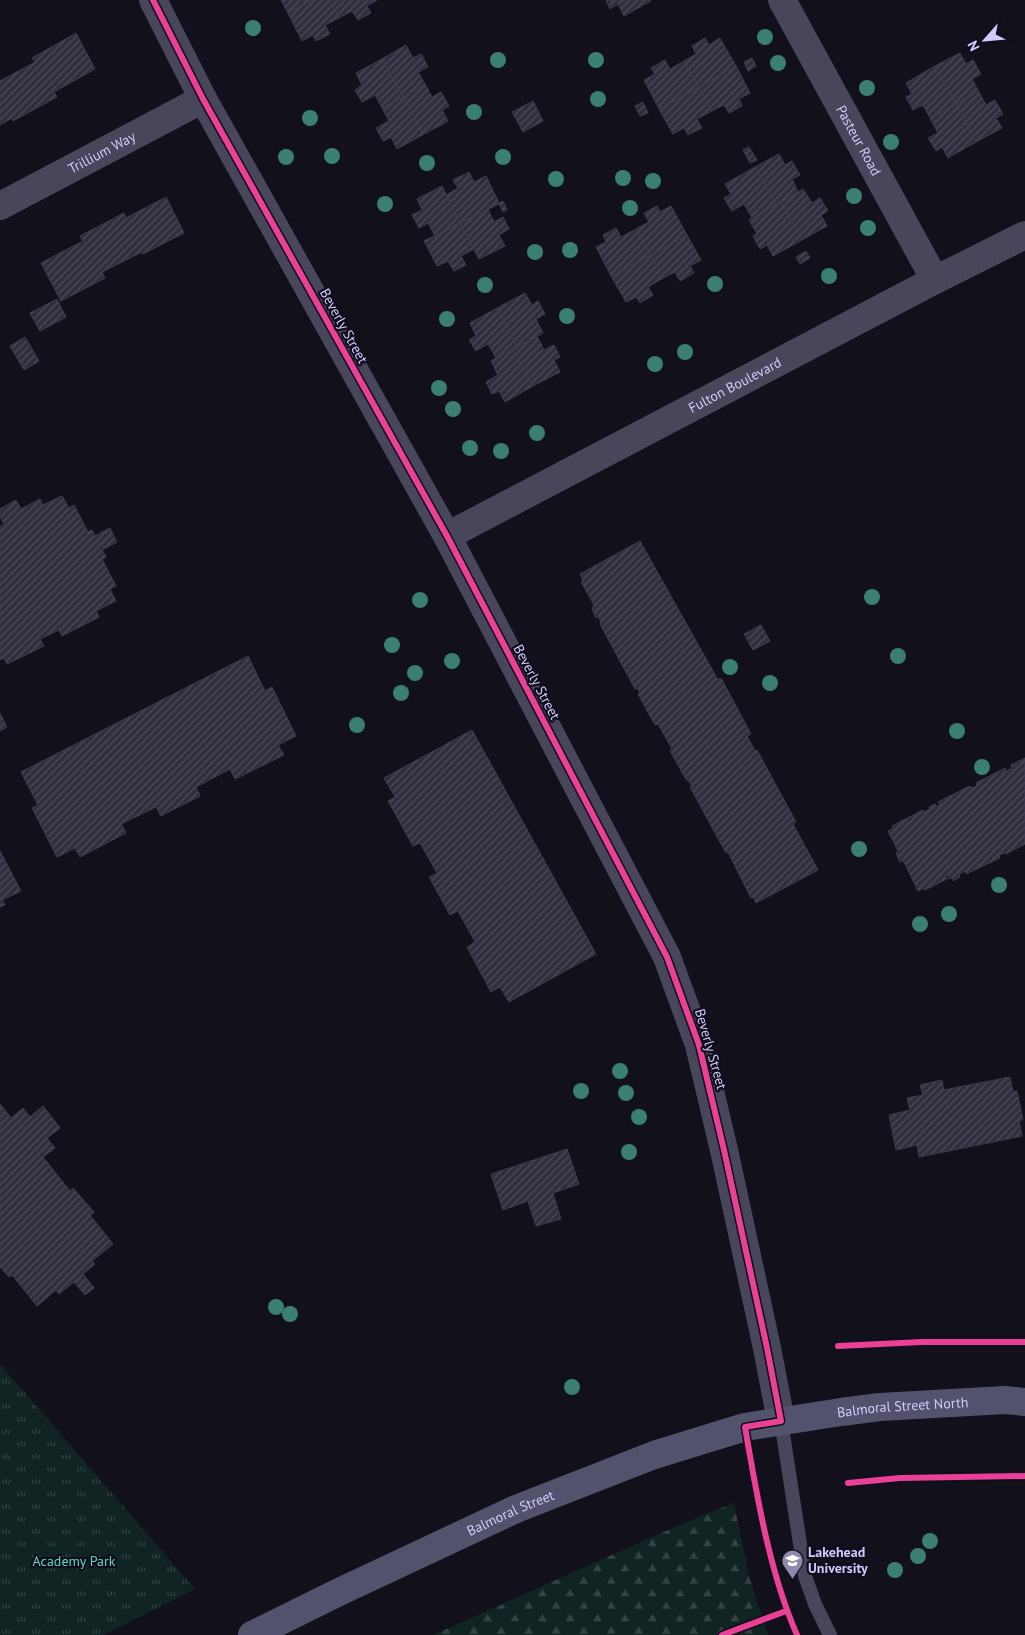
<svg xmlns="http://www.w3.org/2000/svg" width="1025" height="1635" font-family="'PT Sans',sans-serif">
<defs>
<pattern id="forest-firs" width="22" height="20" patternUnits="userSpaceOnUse" patternTransform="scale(1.25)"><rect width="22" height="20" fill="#102424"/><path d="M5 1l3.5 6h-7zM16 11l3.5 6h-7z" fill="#324245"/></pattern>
<pattern id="park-tufts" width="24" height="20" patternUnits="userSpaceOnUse" patternTransform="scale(1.25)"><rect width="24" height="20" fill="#102424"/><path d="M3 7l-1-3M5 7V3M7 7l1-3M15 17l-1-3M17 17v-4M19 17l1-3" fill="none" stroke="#324245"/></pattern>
<pattern id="building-hatch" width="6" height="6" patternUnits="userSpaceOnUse" patternTransform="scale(1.25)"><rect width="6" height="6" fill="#302e3c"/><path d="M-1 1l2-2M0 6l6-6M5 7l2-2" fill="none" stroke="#4d4b59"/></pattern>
</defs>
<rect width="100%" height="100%" fill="#12101a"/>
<!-- forest -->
<path fill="url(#forest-firs)" d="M 734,1503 L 749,1576 L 768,1635 L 433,1635 L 684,1523 Z"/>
<!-- park -->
<path fill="url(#park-tufts)" d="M 0,1364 L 195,1589 L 104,1635 L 0,1635 Z"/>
<!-- building -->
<path fill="url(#building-hatch)" stroke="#3e3b4e" d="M 281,0 L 312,0 L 288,13 Z
M 312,0 L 330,0 L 339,18 L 325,25 L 330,34 L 316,41 L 313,35 L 302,41 L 288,13 Z
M 330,0 L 377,0 L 367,6 L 371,13 L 358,20 L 352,11 L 339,18 Z
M 606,0 L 650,0 L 651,1 L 624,16 L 618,4 L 610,9 Z
M 76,33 L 95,69 L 54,92 L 57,97 L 13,121 L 12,118 L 0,125 L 0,81 L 35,62 L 32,58 Z
M 705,38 L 709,45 L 720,38 L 736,66 L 699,87 L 684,61 L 696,54 L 692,46 Z
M 406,45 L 413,58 L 421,54 L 428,67 L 418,72 L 425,84 L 403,97 L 382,59 Z
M 960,53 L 966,64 L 973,60 L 981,74 L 972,79 L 979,92 L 956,104 L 935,66 Z
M 752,58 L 756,66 L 748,71 L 744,62 Z
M 382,59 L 403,97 L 382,108 L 375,95 L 362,102 L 355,90 L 362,85 L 356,73 Z
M 665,60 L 670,69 L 684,61 L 699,87 L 659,109 L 644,80 L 655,74 L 651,68 Z
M 736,66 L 750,93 L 739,99 L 742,106 L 729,113 L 724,105 L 712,111 L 699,87 Z
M 935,66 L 956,104 L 930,118 L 923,105 L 913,110 L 906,97 L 912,94 L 906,83 Z
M 425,84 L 432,97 L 441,92 L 449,106 L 442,110 L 448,121 L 424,134 L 403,97 Z
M 699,87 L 712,111 L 697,119 L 702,128 L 688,135 L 684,128 L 673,134 L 659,109 Z
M 979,92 L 986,105 L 995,100 L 1003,114 L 996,118 L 1002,128 L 976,142 L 956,104 Z
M 403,97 L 424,134 L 397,149 L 391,137 L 383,141 L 376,128 L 389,121 L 382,108 Z
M 533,101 L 543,121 L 523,132 L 512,112 Z
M 643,102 L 648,113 L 640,116 L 635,106 Z
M 956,104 L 976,142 L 948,158 L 942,147 L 936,151 L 928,138 L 938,133 L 930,118 Z
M 749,147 L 757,160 L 750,163 L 743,150 Z
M 779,154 L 785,165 L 792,161 L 800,175 L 792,179 L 798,192 L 776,205 L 755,167 Z
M 755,167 L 776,205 L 752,218 L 744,204 L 732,211 L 724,198 L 731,194 L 725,184 Z
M 469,172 L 474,182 L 486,176 L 499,203 L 503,201 L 507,210 L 503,212 L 499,204 L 460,223 L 446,195 L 458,188 L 453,180 Z
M 442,186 L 460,223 L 435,236 L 428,223 L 419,228 L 412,215 L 422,210 L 417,199 Z
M 803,189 L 812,203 L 820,198 L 828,211 L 821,215 L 827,226 L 802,240 L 782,202 Z
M 166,197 L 184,233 L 143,254 L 142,252 L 102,272 L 105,278 L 61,301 L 41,263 L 83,241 L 80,236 L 124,213 L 126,218 Z
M 782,202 L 802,240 L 773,256 L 767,245 L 760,249 L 753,236 L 757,234 L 749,220 Z
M 657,206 L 660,212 L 671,206 L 687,235 L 651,255 L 636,229 L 649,222 L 644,213 Z
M 488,209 L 494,222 L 503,217 L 509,229 L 499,235 L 505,246 L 479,259 L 460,223 Z
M 460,223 L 474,249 L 461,256 L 466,265 L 454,271 L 448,261 L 437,266 L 424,241 Z
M 616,228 L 621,237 L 636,229 L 651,255 L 611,276 L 596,247 L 606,242 L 603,235 Z
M 687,235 L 701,260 L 690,266 L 694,273 L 680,281 L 675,272 L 663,278 L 651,255 Z
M 806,251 L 810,258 L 800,264 L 796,257 Z
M 651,255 L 663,278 L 648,287 L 653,295 L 640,303 L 636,297 L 626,302 L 611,276 Z
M 525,293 L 532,305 L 538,301 L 545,314 L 536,319 L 543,333 L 518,347 L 497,308 Z
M 57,299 L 66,317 L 40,331 L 30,313 Z
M 497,308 L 518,347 L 496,358 L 488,344 L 476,351 L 469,340 L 476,336 L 470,323 Z
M 537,336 L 544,350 L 554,345 L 560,357 L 554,360 L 560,372 L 533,386 L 513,349 Z
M 25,337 L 39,361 L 24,370 L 10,346 Z
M 513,349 L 533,386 L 505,402 L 499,391 L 492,394 L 486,382 L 498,375 L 491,361 Z
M 62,496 L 69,508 L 74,505 L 88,532 L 92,530 L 95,536 L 110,528 L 117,542 L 102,550 L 106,557 L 102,559 L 116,586 L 110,589 L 116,601 L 96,611 L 99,617 L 62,636 L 59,630 L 40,639 L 44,646 L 7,664 L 4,658 L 0,660 L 0,527 L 4,524 L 0,516 L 0,509 L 16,500 L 21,509 L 40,499 L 43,505 Z
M 640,541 L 718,680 L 721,678 L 751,734 L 747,736 L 755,751 L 757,750 L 796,822 L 793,824 L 818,870 L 756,903 L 753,897 L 751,898 L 728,852 L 726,853 L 690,787 L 692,786 L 688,780 L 687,781 L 670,751 L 672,749 L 658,724 L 655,725 L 638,694 L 640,693 L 637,688 L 635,689 L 600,624 L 601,622 L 598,616 L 596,618 L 592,609 L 594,605 L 581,582 L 583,581 L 580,574 Z
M 761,625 L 770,641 L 753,650 L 744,634 Z
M 248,656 L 265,691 L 272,687 L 296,736 L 278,745 L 284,755 L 235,779 L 230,769 L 196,787 L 200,796 L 161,816 L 156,807 L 121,824 L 126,833 L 80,857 L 75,848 L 57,857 L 32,808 L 38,805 L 21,772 Z
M 0,713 L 7,727 L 0,731 Z
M 472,730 L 596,954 L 509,1002 L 500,987 L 491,992 L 467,947 L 475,942 L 458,911 L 450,915 L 429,877 L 437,873 L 420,843 L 413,846 L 388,801 L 395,797 L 384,778 Z
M 1025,758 L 1025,844 L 1006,854 L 1005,853 L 999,855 L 1000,858 L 966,874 L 965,871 L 959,874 L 960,877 L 953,881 L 952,878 L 949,879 L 947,875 L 945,876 L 947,879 L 925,890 L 924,888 L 918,891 L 903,860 L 900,862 L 896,853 L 898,851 L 888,831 L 893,829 L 892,826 L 923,810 L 924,812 L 930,809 L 929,807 L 935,804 L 937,807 L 940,805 L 938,802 L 970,786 L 971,788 L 977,786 L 976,783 L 1005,768 L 1006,771 L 1012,768 L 1011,765 Z
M 0,851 L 21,891 L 2,900 L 5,905 L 0,907 Z
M 1010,1077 L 1013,1092 L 1017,1091 L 1023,1120 L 1019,1120 L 1022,1136 L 919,1157 L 917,1145 L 896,1150 L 889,1115 L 910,1110 L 907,1098 L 923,1095 L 920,1085 L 942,1080 L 944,1090 Z
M 0,1104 L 11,1118 L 23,1108 L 30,1117 L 43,1106 L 60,1128 L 47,1138 L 55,1148 L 43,1157 L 70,1191 L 73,1188 L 94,1212 L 90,1215 L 113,1244 L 92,1261 L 95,1264 L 83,1274 L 94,1288 L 85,1295 L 74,1282 L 59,1294 L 56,1290 L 37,1306 L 12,1275 L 9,1277 L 0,1267 Z
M 567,1149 L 579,1184 L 553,1193 L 561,1219 L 536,1226 L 528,1201 L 503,1210 L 491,1174 Z"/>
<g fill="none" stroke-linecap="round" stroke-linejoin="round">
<!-- service -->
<path stroke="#47465b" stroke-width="14" d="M 781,1421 L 805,1576 L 815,1604 L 830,1635"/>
<!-- minor -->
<g stroke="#47465b" stroke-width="28">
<path id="s1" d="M 782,0 L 935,280"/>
<path id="s2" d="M 0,206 L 203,99"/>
<path id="s3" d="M 447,536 L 935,280 L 1025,235"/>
</g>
<!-- tertiary -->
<path stroke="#47465b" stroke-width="28" d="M 153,0 L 203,99 L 447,536 L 667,957 L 699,1045 L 724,1150 L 767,1348 L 781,1421"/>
<!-- secondary -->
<path stroke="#53526d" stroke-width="28" id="s4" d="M 252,1635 L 339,1592 L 516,1509 L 654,1455 L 745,1427 L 841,1412 L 880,1407 L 1005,1400 L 1025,1402"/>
<defs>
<path id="cycleway" d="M 153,0 L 203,99 L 447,536 L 667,957 L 699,1045 L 724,1150 L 767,1348 L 781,1421 L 745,1427 C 757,1496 769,1571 797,1635
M 838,1346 L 922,1342 L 1025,1342
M 848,1483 L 900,1478 L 1025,1476
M 722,1635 L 786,1611"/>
</defs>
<!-- cycleway casing -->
<use href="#cycleway" stroke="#100d1d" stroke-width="9"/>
<!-- cycleway -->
<use href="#cycleway" stroke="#ea4096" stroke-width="6"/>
</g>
<!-- trees -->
<g fill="#3a7f72">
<circle cx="253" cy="28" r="8"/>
<circle cx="765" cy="37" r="8"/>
<circle cx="498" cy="60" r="8"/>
<circle cx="596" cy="60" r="8"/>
<circle cx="778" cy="63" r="8"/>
<circle cx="867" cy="88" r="8"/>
<circle cx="598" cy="99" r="8"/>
<circle cx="474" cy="112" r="8"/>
<circle cx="310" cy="118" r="8"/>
<circle cx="891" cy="142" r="8"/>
<circle cx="332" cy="156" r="8"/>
<circle cx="286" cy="157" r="8"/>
<circle cx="503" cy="157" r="8"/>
<circle cx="427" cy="163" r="8"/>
<circle cx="623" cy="178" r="8"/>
<circle cx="556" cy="179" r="8"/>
<circle cx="653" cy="181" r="8"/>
<circle cx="854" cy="196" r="8"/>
<circle cx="385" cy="204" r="8"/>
<circle cx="630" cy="208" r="8"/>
<circle cx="868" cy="228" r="8"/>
<circle cx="570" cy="250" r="8"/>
<circle cx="535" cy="252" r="8"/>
<circle cx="829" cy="276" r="8"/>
<circle cx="715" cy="284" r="8"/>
<circle cx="485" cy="285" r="8"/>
<circle cx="567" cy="316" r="8"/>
<circle cx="447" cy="319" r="8"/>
<circle cx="685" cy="352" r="8"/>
<circle cx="655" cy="364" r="8"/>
<circle cx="439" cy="388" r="8"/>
<circle cx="453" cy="409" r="8"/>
<circle cx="537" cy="433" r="8"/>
<circle cx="470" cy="448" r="8"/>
<circle cx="501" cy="451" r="8"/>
<circle cx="872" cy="597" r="8"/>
<circle cx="420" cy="600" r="8"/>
<circle cx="392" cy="645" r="8"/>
<circle cx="898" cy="656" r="8"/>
<circle cx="452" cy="661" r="8"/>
<circle cx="730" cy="667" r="8"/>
<circle cx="415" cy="673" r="8"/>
<circle cx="770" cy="683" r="8"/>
<circle cx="401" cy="693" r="8"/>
<circle cx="357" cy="725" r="8"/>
<circle cx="957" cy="731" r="8"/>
<circle cx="982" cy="767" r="8"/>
<circle cx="859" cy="849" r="8"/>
<circle cx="999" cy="885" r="8"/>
<circle cx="949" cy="914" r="8"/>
<circle cx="920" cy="924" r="8"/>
<circle cx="620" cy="1071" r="8"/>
<circle cx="581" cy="1091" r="8"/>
<circle cx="626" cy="1093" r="8"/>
<circle cx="639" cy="1117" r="8"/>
<circle cx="629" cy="1152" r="8"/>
<circle cx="276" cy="1307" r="8"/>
<circle cx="290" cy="1314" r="8"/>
<circle cx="572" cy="1387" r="8"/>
<circle cx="930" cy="1541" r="8"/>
<circle cx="918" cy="1556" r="8"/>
<circle cx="895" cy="1570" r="8"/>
</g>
<!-- icons -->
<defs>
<symbol id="university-pin" viewBox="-11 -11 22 30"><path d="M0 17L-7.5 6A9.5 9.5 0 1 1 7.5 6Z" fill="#8e8aae" stroke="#100d1d"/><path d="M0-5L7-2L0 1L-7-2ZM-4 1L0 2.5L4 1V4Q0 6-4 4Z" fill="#fff"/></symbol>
</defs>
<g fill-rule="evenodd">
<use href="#university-pin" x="780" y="1548" width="25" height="34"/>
</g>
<g text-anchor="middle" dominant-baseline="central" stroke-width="4.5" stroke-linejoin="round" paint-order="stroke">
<!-- street labels -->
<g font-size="14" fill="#d1cbfd" stroke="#100d1d">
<text stroke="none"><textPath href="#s1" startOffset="160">Pasteur Road</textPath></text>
<text stroke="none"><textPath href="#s2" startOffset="115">Trillium Way</textPath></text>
<text transform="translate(344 326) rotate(61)">Beverly Street</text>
<text stroke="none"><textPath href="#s3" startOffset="325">Fulton Boulevard</textPath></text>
<text transform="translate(537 682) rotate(62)">Beverly Street</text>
<text transform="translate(711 1049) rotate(74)">Beverly Street</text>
<text stroke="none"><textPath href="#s4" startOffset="695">Balmoral Street North</textPath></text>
<text stroke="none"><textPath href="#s4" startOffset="286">Balmoral Street</textPath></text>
</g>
<!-- poi labels -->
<g font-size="14" font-weight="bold" fill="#d1cbfd" stroke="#100d1d" text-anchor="start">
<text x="808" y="1552">Lakehead<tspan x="808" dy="16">University</tspan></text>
</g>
<!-- park labels -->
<g font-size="14" fill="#5bd9ba" stroke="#100d1d">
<text x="74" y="1561">Academy Park</text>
</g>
</g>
<!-- north arrow -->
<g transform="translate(985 40) rotate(243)" stroke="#100d1d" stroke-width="4" paint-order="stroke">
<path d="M0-4L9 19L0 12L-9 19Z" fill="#d1cbfd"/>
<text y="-8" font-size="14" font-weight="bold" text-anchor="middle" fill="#d1cbfd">N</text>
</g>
</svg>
